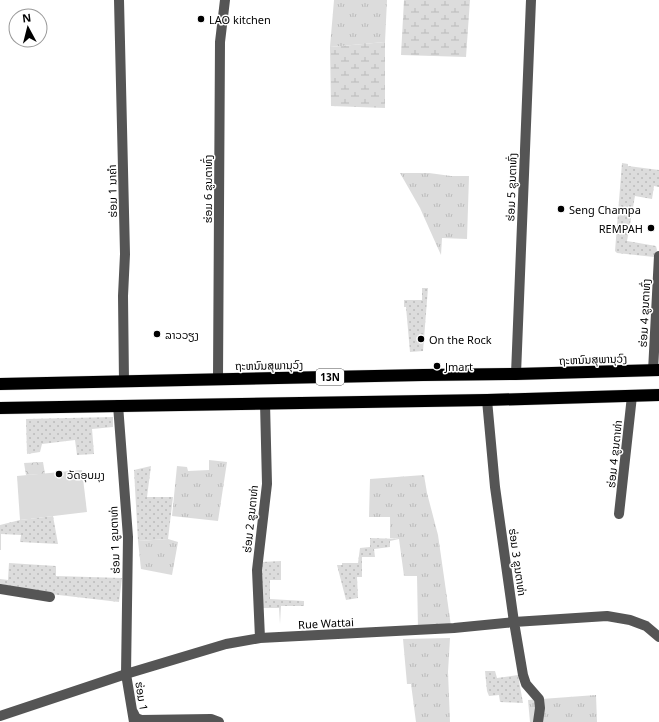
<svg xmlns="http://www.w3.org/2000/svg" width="659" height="722" font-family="'Noto Sans','Noto Sans Lao',sans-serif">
<defs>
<pattern id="grass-tufts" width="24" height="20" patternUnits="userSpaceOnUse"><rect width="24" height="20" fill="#dcdcdc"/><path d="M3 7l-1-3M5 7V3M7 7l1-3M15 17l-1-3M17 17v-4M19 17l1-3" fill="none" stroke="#bbb"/></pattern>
<pattern id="forest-crowns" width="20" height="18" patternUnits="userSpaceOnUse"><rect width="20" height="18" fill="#dcdcdc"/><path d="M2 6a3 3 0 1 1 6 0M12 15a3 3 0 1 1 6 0" fill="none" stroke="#bbb"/></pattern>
<pattern id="wetland-marsh" width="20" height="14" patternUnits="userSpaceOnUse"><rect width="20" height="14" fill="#dcdcdc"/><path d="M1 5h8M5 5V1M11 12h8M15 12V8" fill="none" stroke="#bbb"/></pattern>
<pattern id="garden-dots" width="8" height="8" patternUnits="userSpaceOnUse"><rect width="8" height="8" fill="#dcdcdc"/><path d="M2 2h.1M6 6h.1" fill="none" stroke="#bbb" stroke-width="1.8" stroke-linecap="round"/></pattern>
</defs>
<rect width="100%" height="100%" fill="#fff"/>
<!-- grass -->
<path fill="url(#grass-tufts)" d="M 334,0 L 387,0 L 385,42 L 330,47 Z
M 400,173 L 429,173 L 451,176 L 469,176 L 467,239 L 442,238 L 441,255 L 420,208 Z
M 209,460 L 227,462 L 218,521 L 172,516 L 177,466 L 187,467 L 188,471 L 209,470 Z
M 424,475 L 427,493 L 438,535 L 451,626 L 418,628 L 417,576 L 404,576 L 399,539 L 390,538 L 390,517 L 369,517 L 370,479 Z
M 168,539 L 178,542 L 172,575 L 141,569 L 138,541 Z
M 450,638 L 448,672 L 450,722 L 416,722 L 411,684 L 407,684 L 403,639 Z
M 596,695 L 597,722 L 530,722 L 528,700 Z"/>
<!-- forest -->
<path fill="url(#forest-crowns)" d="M 43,462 L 45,474 L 26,475 L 24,463 Z"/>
<!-- wetland -->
<path fill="url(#wetland-marsh)" d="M 404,0 L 470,0 L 466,57 L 401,55 Z
M 385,42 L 385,108 L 331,106 L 330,47 Z"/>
<!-- park -->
<path fill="#dcdcdc" d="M 82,470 L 87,512 L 20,520 L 17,476 Z"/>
<!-- garden -->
<path fill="url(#garden-dots)" d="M 622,163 L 628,164 L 628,166 L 659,170 L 659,187 L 654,186 L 652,199 L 635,196 L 627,241 L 656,246 L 657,250 L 654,257 L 617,253 L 615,251 Z
M 422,288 L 428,288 L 423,351 L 410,352 L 406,307 L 404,307 L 404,300 L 422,300 Z
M 113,417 L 113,427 L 92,429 L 94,454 L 77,455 L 75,440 L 42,444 L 40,452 L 27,454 L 26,419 Z
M 151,466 L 147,497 L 173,497 L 168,539 L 138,541 L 134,470 Z
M 53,516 L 58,544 L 20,542 L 21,535 L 1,534 L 1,550 L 0,550 L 0,525 L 20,520 Z
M 370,538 L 399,539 L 390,541 L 390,547 L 374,549 L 375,557 L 362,557 L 362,577 L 357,577 L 358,598 L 346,600 L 337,565 L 342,565 L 342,563 L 358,563 L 360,548 L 370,547 Z
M 281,561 L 281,580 L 270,580 L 270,599 L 304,601 L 304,606 L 281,606 L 280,624 L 279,608 L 260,608 L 262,562 Z
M 9,563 L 56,566 L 56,576 L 122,578 L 119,602 L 50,594 L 0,584 L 0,579 L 8,580 Z
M 485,671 L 495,671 L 497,678 L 518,675 L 523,703 L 500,702 L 499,695 L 489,696 L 487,691 Z"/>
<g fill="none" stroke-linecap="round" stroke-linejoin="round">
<defs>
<path id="highway" d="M 0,384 L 423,375 L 516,374 L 659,370
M 0,408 L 487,400 L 659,395"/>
</defs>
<!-- highway casing -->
<use href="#highway" stroke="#dbdbdb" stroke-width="13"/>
<!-- minor -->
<path stroke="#555" stroke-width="10" d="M 119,0 L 125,254 L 123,296 L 124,382
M 653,371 L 659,256
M 516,374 L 531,0
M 218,379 L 220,42 L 225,0
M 487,400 L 495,487 L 514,622 L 523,675 L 526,684 L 539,699 L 540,708 L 538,722
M 118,405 L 128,537 L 126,674 L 134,722
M 619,514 L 632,396
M 0,589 L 50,597
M 260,638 L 257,570 L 267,484 L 265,403
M 133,712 L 136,718 L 141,720 L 211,719 L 219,722
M 0,716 L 126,674 L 226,644 L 260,638 L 454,628 L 514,622 L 607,616 L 630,620 L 646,626 L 659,637"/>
<!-- highway -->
<use href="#highway" stroke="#000" stroke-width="12"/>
</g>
<!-- markers -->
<g fill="#000" stroke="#fff" stroke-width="1.5">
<circle cx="201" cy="19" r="4"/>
<circle cx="561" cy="209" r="4"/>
<circle cx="651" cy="228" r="4"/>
<circle cx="157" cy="334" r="4"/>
<circle cx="421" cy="339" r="4"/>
<circle cx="437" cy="366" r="4"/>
<circle cx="59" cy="474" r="4"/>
</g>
<g text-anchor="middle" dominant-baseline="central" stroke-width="3" stroke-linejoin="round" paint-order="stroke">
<!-- shield labels -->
<rect fill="#fff" stroke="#4c4c4c" stroke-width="1" x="316" y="369" width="28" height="16" rx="3"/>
<g font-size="10" font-weight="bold" fill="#000">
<text x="330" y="377">13N</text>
</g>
<!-- poi labels -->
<g font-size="11" fill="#000" stroke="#fff" text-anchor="start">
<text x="209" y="19">LAO kitchen</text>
<text x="569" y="209">Seng Champa</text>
<text x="643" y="228" text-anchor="end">REMPAH</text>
<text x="165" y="334">ລາວວຽງ</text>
<text x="429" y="339">On the Rock</text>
<text x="445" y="366">Jmart</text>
<text x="67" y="474">ວັດອຸບມຸງ</text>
</g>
<!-- street labels -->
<g font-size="11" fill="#000" stroke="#fff">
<text transform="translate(511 187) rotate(-88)">ຮ່ອມ 5 ຂູນຕາທົ່ງ</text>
<text transform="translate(207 189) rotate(-90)">ຮ່ອມ 6 ຂູນຕາທົ່ງ</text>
<text transform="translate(112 191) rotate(-91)">ຮ່ອມ 1 ນາຄຳ</text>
<text transform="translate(644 313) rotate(-87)">ຮ່ອມ 4 ຂູນຕາທົ່ງ</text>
<text transform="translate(593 359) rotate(-2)">ຖະຫນົນສຸພານຸວົງ</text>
<text transform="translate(269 365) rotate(-1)">ຖະຫນົນສຸພານຸວົງ</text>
<text transform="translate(614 454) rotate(-84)">ຮ່ອມ 4 ຂູນຕາທ່າ</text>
<text transform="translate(250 519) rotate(-84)">ຮ່ອມ 2 ຂູນຕາທ່າ</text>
<text transform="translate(114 540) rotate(-92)">ຮ່ອມ 1 ຂູນຕາທ່າ</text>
<text transform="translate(518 562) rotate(82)">ຮ່ອມ 3 ຂູນຕາທ່າ</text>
<text transform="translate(326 623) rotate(-3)">Rue Wattai</text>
<text transform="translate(142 696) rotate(81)">ຮ່ອມ 1</text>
</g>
</g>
<!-- north arrow -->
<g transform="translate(28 28) rotate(353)"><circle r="19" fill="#ffffff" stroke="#999999"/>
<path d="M0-3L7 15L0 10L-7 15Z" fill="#000000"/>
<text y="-6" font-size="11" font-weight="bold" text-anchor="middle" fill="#000000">N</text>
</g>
</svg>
